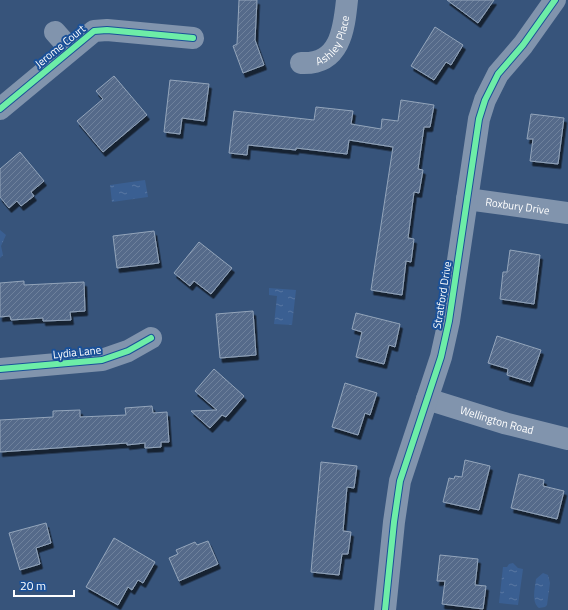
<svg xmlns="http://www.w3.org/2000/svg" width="568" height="610" font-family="'Titillium Web',sans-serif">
<defs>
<pattern id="water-ripples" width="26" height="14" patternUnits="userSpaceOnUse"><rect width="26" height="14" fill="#3a5f92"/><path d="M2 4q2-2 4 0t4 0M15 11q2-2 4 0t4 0" fill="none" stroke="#5877a2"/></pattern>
<pattern id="building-hatch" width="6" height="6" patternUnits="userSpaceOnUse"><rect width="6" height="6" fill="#546b8a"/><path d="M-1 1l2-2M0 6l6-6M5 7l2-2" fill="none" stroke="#6e819c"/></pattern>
<filter id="shadow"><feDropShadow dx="2.5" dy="4.5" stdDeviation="0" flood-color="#0009"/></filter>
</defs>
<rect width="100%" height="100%" fill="#37547b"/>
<!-- water -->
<path fill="url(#water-ripples)" d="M 145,180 L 148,197 L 112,202 L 110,185 Z
M 0,230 L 6,235 L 1,246 L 3,255 L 0,258 Z
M 269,288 L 296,290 L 292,325 L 274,324 L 277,296 L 269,295 Z
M 513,563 L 518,568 L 523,569 L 518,605 L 499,603 L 503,567 L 507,567 L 509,564 Z
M 543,573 L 548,575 L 550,583 L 547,605 L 545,607 L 539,608 C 531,602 535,588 536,579 Z"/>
<!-- building -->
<path fill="url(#building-hatch)" stroke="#94a5bb" filter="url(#shadow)" d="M 239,0 L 257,0 L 255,40 L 264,65 L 243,73 L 233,46 L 237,44 Z
M 447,0 L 494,0 L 478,23 Z
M 435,27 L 463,45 L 451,65 L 446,62 L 434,80 L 411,66 Z
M 114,76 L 147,115 L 103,152 L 77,121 L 103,99 L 96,91 Z
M 170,80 L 209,84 L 204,121 L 182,118 L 180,134 L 164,132 Z
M 401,100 L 434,105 L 430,127 L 424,127 L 418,169 L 423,170 L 419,193 L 414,192 L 408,238 L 414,239 L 411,262 L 406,261 L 402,295 L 371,290 L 393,147 L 349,140 L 347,154 L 296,148 L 296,150 L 248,145 L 247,155 L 229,153 L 234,111 L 314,120 L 316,107 L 353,111 L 351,124 L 381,129 L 382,119 L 398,121 Z
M 531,114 L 564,118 L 558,164 L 530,161 L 533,139 L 527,139 Z
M 20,152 L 44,181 L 31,192 L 34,196 L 21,206 L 17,201 L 9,208 L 0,197 L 0,169 Z
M 154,231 L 159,263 L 117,268 L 113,236 Z
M 199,242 L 232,268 L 211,294 L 194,281 L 190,286 L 174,273 Z
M 510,250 L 540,255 L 534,304 L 500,299 L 503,272 L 507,272 Z
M 24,281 L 24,285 L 84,282 L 85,311 L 70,312 L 71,320 L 43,321 L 43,318 L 11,320 L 10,316 L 0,317 L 0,283 Z
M 253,311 L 256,355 L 220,358 L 216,314 Z
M 356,313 L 400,324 L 395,347 L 389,345 L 384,364 L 356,357 L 362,332 L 352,329 Z
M 497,336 L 541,350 L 530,382 L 507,375 L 508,369 L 488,363 Z
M 214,369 L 244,396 L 226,417 L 222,415 L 210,428 L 191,411 L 217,410 L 195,391 Z
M 345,383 L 377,393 L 370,415 L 365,413 L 358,435 L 332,427 Z
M 152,406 L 153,413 L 167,412 L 169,442 L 161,442 L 161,447 L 145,448 L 145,443 L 127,445 L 127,443 L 0,452 L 0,420 L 53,417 L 53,411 L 80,410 L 80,417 L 126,415 L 125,408 Z
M 465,460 L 490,466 L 479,510 L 443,502 L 449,478 L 454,479 L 455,476 L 462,477 Z
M 321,462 L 357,466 L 354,488 L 347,487 L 343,531 L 351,532 L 348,554 L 342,554 L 339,575 L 311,572 Z
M 519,474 L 544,480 L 543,486 L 564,491 L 557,519 L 511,508 Z
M 46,523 L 51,543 L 36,548 L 40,564 L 20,570 L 9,533 Z
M 114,538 L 155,562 L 143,583 L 138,580 L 132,590 L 128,587 L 118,605 L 86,587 Z
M 208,541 L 218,564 L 179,581 L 169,558 L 178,554 L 176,550 L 195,542 L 197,545 Z
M 440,555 L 478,559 L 475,585 L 486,586 L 483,609 L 442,604 L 445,581 L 437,581 Z"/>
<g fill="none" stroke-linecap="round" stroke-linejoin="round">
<!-- minor -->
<g stroke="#8194ad" stroke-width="22">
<path d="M 55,32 L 70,49"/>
<path id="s1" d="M 301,63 C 340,65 344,30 347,0"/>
<path d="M 0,109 L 94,31 L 107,30 L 193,38"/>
<path id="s2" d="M 467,199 L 568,213"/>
<path d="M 0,369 L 102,360 L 128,351 L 151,338"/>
<path id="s3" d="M 427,399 L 504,423 L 568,439"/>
<path d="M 385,610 L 394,522 L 400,481 L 441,357 L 449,321 L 479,119 L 485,100 L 498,74 L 523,45 L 555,0"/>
</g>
<defs>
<path id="cycleway" d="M 0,109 L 94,31 L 107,30 L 193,38
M 0,369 L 102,360 L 128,351 L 151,338
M 385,610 L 394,522 L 400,481 L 441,357 L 449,321 L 479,119 L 485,100 L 498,74 L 523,45 L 555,0"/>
</defs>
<!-- cycleway casing -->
<use href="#cycleway" stroke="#1a5098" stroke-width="8"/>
<!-- cycleway -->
<use href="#cycleway" stroke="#6deda7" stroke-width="6"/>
</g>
<g text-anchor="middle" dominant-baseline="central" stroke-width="4" stroke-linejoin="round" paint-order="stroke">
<!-- street labels -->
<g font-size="11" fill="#fff" stroke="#1a5098">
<text stroke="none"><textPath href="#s1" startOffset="44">Ashley Place</textPath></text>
<text transform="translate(60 46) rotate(-39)">Jerome Court</text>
<text stroke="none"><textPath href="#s2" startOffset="51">Roxbury Drive</textPath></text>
<text transform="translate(442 295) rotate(-81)">Stratford Drive</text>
<text transform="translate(77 352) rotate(-6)">Lydia Lane</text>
<text stroke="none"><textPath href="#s3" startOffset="73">Wellington Road</textPath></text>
</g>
</g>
<!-- scale -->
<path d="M14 590v6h60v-6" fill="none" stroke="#ffffff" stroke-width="2"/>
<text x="20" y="590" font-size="12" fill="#ffffff" stroke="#1a5098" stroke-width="3" paint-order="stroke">20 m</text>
</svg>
